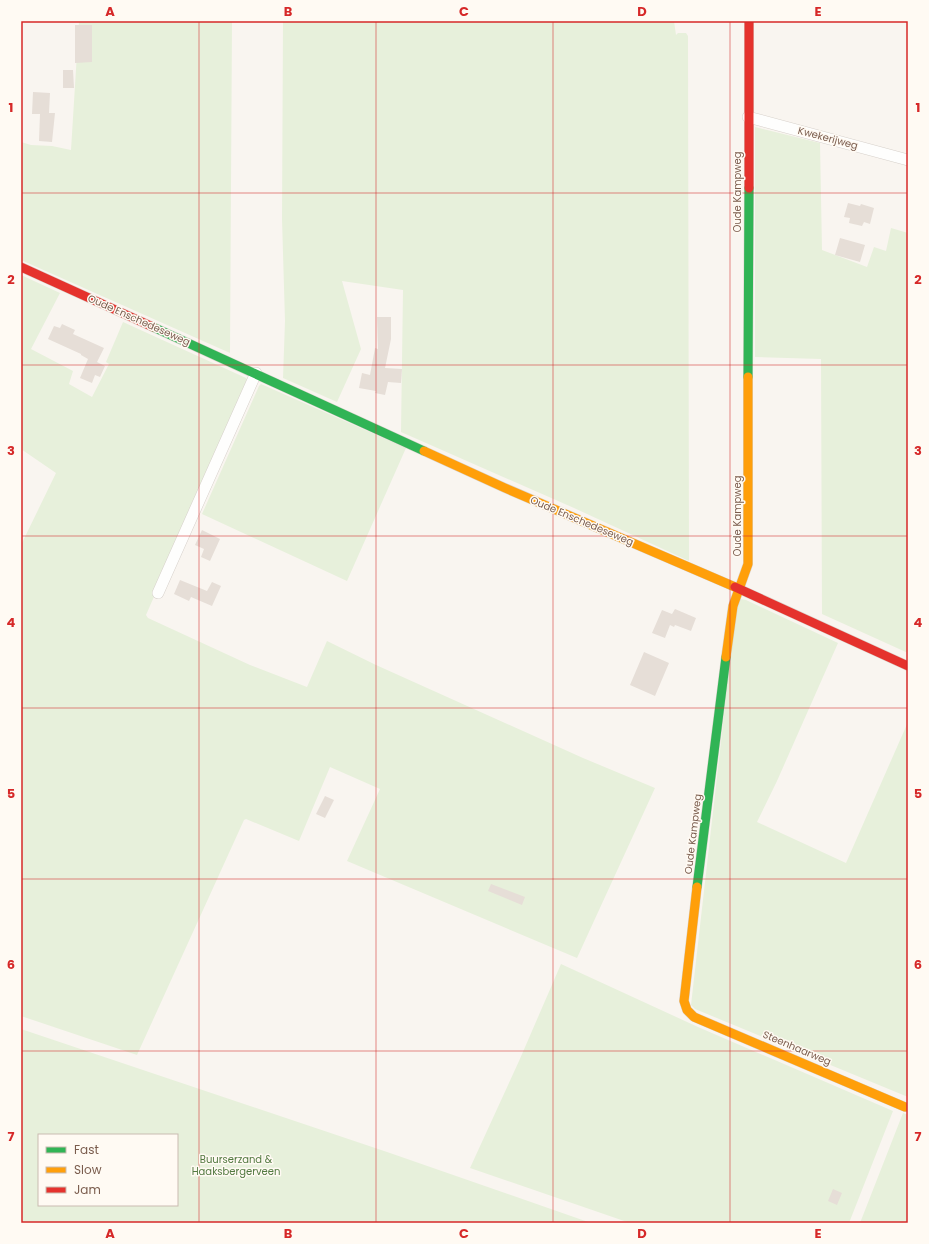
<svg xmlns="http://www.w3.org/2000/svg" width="929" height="1244" font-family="Poppins,sans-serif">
<rect width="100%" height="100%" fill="#f9f5f0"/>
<!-- green -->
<path fill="#e7f0db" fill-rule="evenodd" d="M 79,21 L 232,21 L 230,353 L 21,260 L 21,142 L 31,145 L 52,146 L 71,150 Z
M 283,21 L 674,21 L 676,35 L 678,33 L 686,33 L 688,36 L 689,561 L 574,508 L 401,432 L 403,290 L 342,281 L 361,349 L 337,402 L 283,378 L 285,321 L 282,219 Z
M 755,127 L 820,143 L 822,250 L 867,267 L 874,247 L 886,251 L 891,228 L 908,233 L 908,653 L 822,614 L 821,359 L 755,357 Z
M 21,275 L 60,293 L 31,349 L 73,371 L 69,384 L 92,397 L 109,364 L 106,362 L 123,322 L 246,378 L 248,382 L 146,615 L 148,618 L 250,665 L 307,687 L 327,641 L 376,665 L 583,758 L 655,788 L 577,958 L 347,861 L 380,789 L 330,767 L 299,841 L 246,819 L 244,820 L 137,1055 L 21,1016 L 21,545 L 56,473 L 21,449 Z
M 261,384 L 406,448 L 347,581 L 202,514 L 259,386 Z
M 740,599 L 746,600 L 838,643 L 777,781 L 757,822 L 846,863 L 908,722 L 908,1097 L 695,1009 L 691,1005 L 737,601 Z
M 561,964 L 698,1027 L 893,1111 L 849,1223 L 630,1223 L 470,1168 L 519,1061 Z
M 21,1029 L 390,1153 L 591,1223 L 21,1223 ZM 39,1135 L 177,1135 L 177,1205 L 39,1205 Z
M 903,1113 L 908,1115 L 908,1223 L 860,1223 Z"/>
<!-- building -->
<path fill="#e6ded7" d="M 75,25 L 92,25 L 92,62 L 75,63 Z
M 63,70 L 73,70 L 74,88 L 63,88 Z
M 33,92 L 50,93 L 49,113 L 55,113 L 52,142 L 39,141 L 40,114 L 32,114 Z
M 848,203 L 860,206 L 861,204 L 874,208 L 870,224 L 864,222 L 862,226 L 849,223 L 850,218 L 844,217 Z
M 840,238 L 865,245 L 860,262 L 835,255 Z
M 377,317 L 391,317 L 391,339 L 385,368 L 402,369 L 401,383 L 388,382 L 385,395 L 375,393 L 376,391 L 359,388 L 362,373 L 370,375 L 375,348 L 378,349 Z
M 62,324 L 75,330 L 73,334 L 104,348 L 97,362 L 105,366 L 100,377 L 95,375 L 92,383 L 80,378 L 88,359 L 81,355 L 81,354 L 48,339 L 54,326 L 60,328 Z
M 202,530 L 220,539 L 210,561 L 201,557 L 204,549 L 195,545 Z
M 180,580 L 207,591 L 212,582 L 221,586 L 212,606 L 191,597 L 189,601 L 174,594 Z
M 675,609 L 696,618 L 691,631 L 675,625 L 674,627 L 670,625 L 665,638 L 652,633 L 662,610 L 672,614 Z
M 644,652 L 669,663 L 655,696 L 630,685 Z
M 325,796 L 334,800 L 325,818 L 316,814 Z
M 491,884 L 525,897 L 522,905 L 488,891 Z
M 833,1189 L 842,1193 L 837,1205 L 828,1201 Z"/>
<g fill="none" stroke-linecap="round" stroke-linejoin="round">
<defs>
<path id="street" d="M 748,117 L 908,160
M 158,593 L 256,373"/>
<path id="fast" d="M 153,327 L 424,451
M 748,377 L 749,188
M 697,887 L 726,657"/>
<path id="slow" d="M 424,451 L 505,488 L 735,587
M 726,657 L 733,606 L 748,564 L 748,377
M 697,887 L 684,1001 L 687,1010 L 694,1017 L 905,1107"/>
<path id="jam" d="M 749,188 L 749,21
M 21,267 L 153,327
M 735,587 L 908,666"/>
</defs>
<!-- street casing -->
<use href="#street" stroke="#d7d1cb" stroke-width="12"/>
<!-- fast casing -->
<use href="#fast" stroke="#d9d2cb" stroke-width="10"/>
<!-- slow casing -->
<use href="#slow" stroke="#d9d2cb" stroke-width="10"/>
<!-- jam casing -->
<use href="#jam" stroke="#d9d2cb" stroke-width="10"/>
<!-- street -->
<use href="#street" stroke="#fefefd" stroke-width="11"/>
<!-- fast -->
<use href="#fast" stroke="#30b455" stroke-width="9"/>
<!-- slow -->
<use href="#slow" stroke="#ff9f0a" stroke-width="9"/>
<!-- jam -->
<use href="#jam" stroke="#e5322d" stroke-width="9"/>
</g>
<!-- grid -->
<path fill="none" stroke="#d62828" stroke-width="1" stroke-opacity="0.55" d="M 199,21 L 199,1223M 376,21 L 376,1223M 553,21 L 553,1223M 730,21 L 730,1223M 21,193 L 908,193M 21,365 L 908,365M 21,536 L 908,536M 21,708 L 908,708M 21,879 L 908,879M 21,1051 L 908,1051"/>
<g text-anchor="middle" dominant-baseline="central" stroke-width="3" stroke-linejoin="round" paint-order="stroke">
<!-- street labels -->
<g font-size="10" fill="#7a5c4d" stroke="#fffaf3">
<text transform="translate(828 138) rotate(15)">Kwekerijweg</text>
<text transform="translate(737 192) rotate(-90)">Oude Kampweg</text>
<text transform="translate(139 320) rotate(24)">Oude Enschedeseweg</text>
<text transform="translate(737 516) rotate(-90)">Oude Kampweg</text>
<text transform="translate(582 521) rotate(23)">Oude Enschedeseweg</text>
<text transform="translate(693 834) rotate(-83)">Oude Kampweg</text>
<text transform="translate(797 1048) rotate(23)">Steenhaarweg</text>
</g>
<!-- park labels -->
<g font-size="10" fill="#537a41" stroke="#fffaf3">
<text x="236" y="1159">Buurserzand &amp;<tspan x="236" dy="12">Haaksbergerveen</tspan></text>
</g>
</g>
<!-- border -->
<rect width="929" height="1244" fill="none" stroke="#fffaf3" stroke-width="44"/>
<!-- legend -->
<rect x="38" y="1134" width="140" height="72" fill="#fffaf3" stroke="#cabbb1"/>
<rect x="46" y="1147" width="20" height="6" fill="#30b455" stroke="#cabbb1"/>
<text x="74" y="1154" font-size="12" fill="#7a5c4d">Fast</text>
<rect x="46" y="1167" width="20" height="6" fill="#ff9f0a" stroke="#cabbb1"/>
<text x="74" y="1174" font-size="12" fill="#7a5c4d">Slow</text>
<rect x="46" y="1187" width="20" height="6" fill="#e5322d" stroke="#cabbb1"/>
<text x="74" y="1194" font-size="12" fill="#7a5c4d">Jam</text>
<rect x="22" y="22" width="885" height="1200" fill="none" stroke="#d62828" stroke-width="1.5"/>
<g font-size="13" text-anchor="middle" font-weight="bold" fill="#d62828">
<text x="110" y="16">A</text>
<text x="288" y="16">B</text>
<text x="464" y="16">C</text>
<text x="642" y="16">D</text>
<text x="818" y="16">E</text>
<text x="11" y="112">1</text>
<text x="918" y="112">1</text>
<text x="11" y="284">2</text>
<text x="918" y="284">2</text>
<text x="11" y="455">3</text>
<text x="918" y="455">3</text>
<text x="11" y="627">4</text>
<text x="918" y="627">4</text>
<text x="11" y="798">5</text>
<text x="918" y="798">5</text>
<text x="11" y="969">6</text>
<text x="918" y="969">6</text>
<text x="11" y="1141">7</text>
<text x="918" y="1141">7</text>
<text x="110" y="1238">A</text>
<text x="288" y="1238">B</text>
<text x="464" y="1238">C</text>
<text x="642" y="1238">D</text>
<text x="818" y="1238">E</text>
</g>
</svg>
